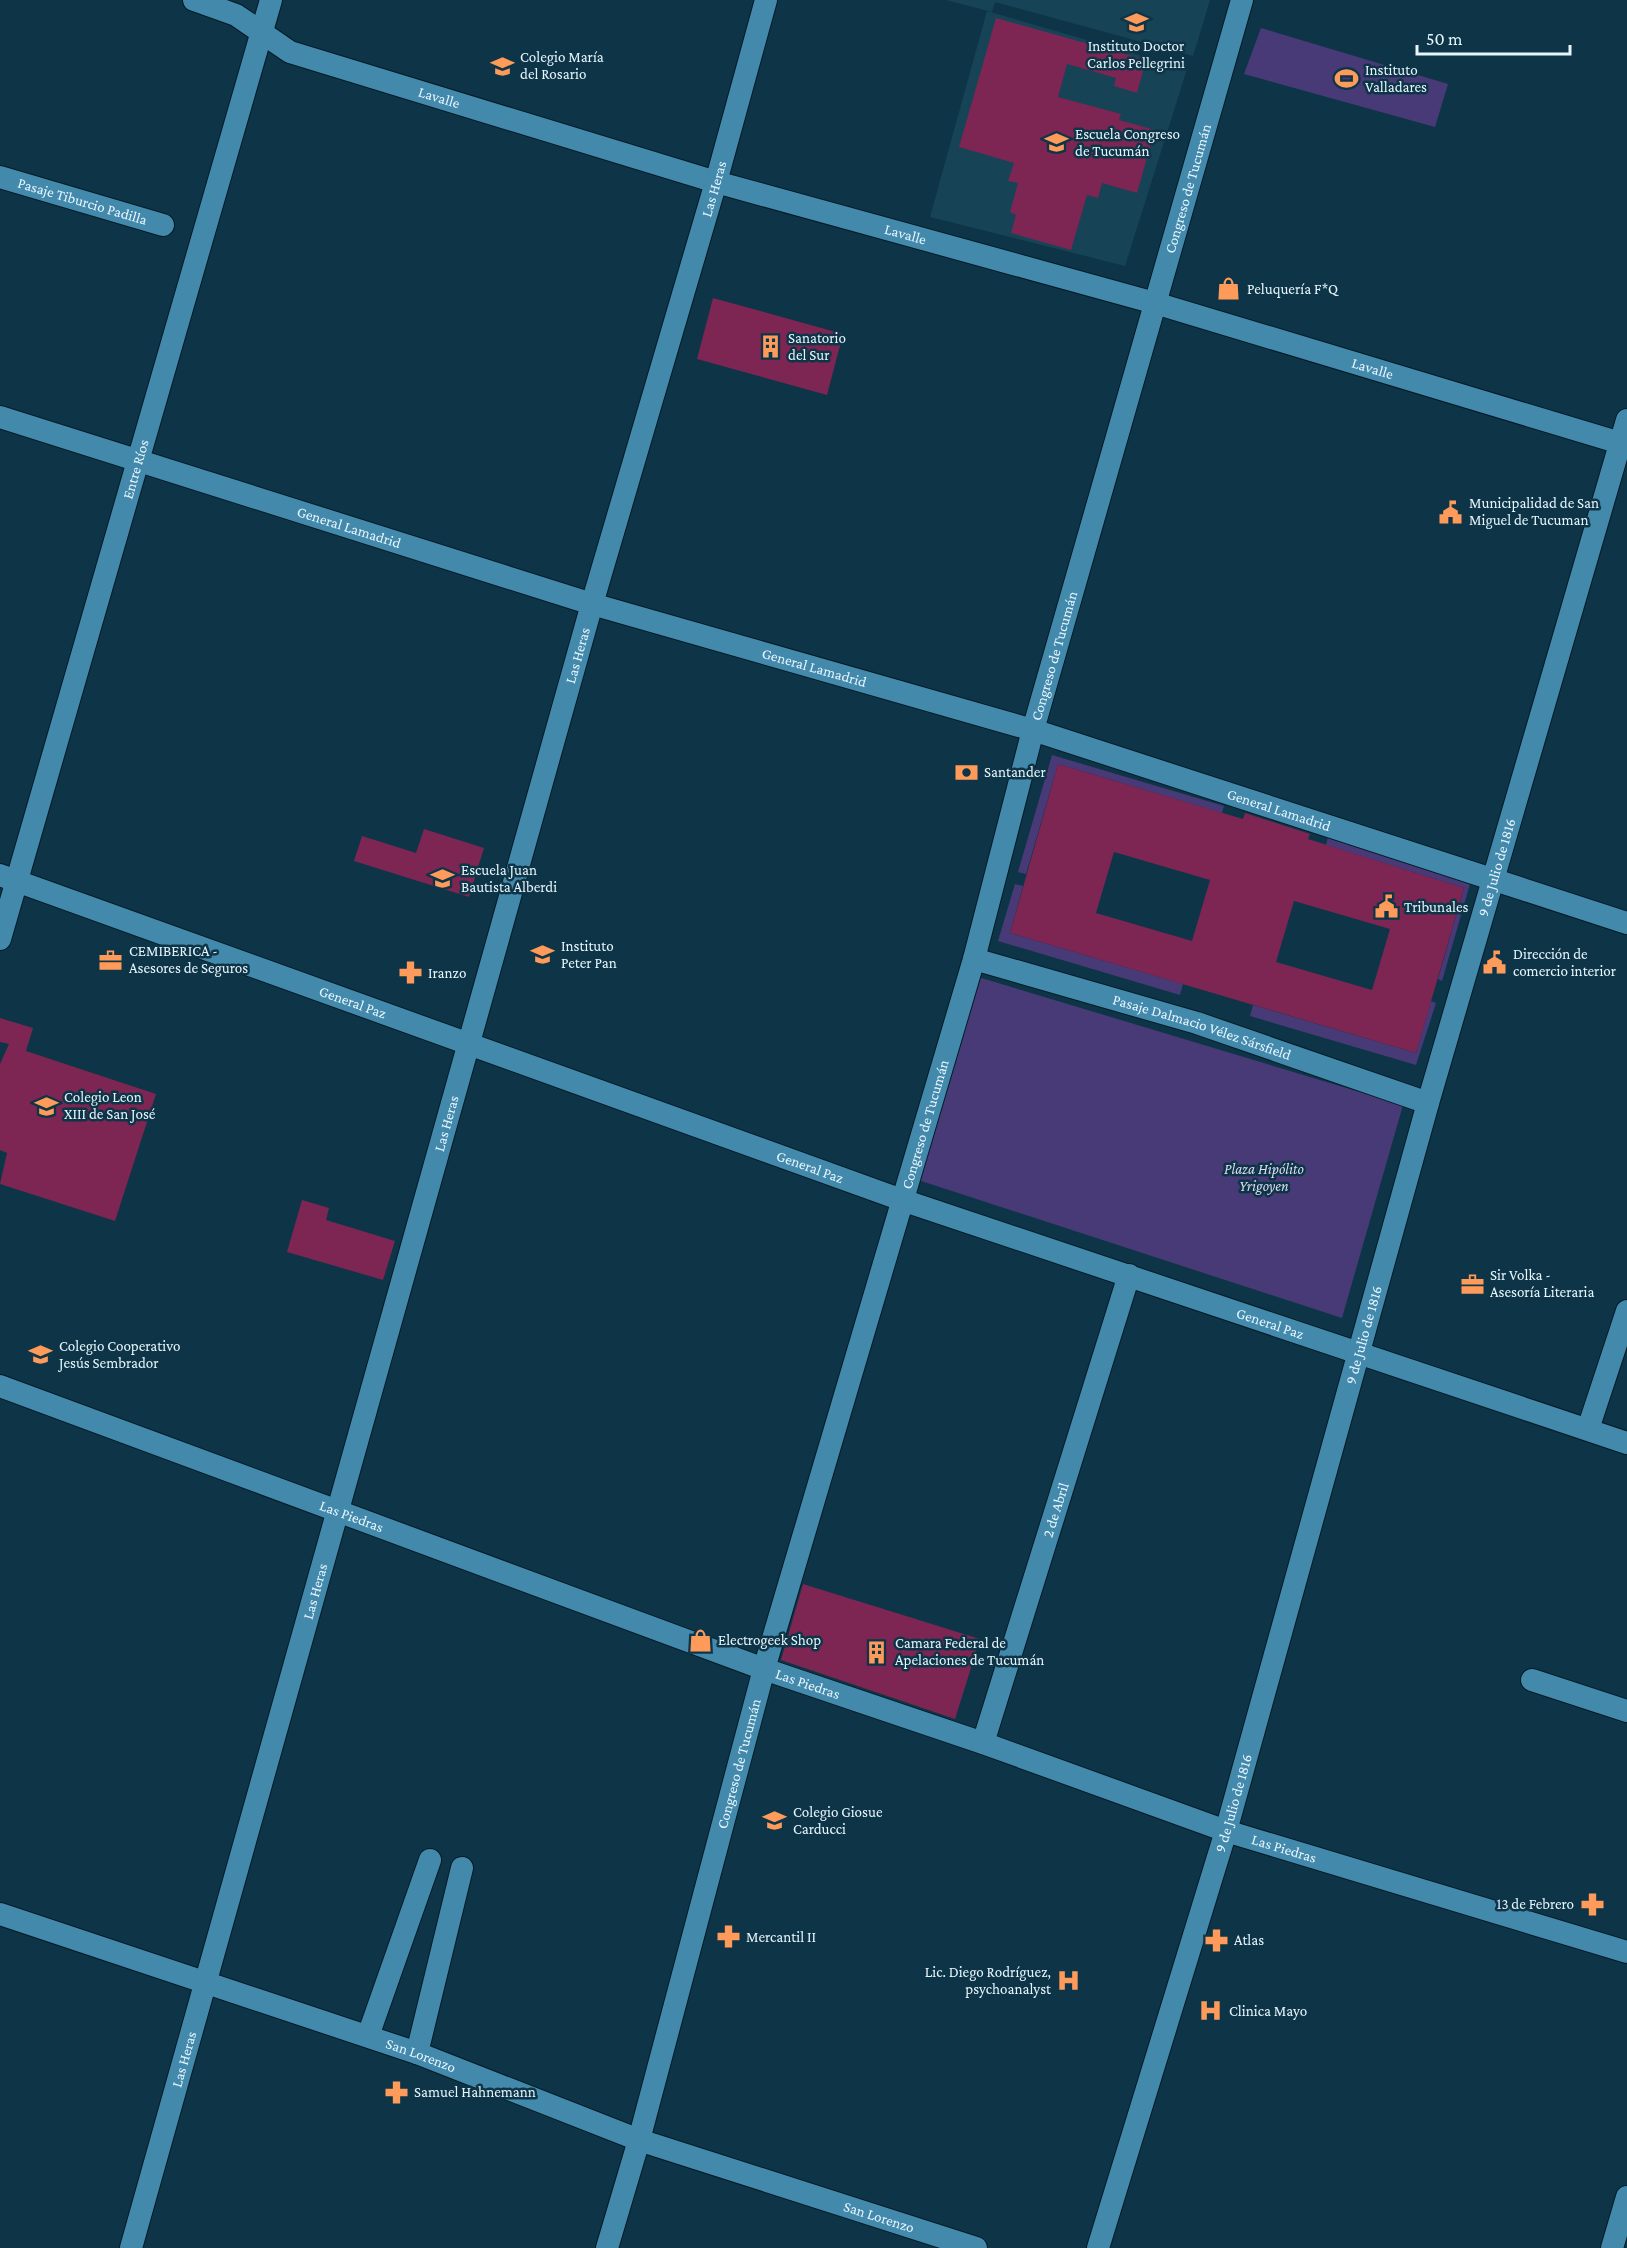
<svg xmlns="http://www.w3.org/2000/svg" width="1627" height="2248" font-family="'Crimson Pro',serif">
<rect width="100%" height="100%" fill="#0e3547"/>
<!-- built -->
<path fill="#164356" d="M 946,0 L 1210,0 L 1193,56 L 995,2 L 992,12 Z
M 987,11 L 1187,69 L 1125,266 L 930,217 Z"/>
<!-- green -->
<path fill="#483a76" d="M 1261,28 L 1448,84 L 1435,127 L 1244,74 Z
M 1052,755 L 1224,806 L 1222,813 L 1058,764 L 1026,874 L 1018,872 Z
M 1328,837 L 1470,884 L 1442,981 L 1438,979 L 1464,888 L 1326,845 Z
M 1015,884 L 1023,886 L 1010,933 L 1183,984 L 1180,995 L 998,941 Z
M 978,977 L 1403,1105 L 1342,1318 L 912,1178 Z
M 1431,1001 L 1436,1003 L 1416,1065 L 1250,1016 L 1253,1005 L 1416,1053 Z"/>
<!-- building -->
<path fill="#7d2553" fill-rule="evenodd" d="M 996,18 L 1146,60 L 1137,93 L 1114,86 L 1116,78 L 1067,64 L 1058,97 L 1121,114 L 1119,120 L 1155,130 L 1137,193 L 1102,183 L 1098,198 L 1087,195 L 1071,250 L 1011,233 L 1016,215 L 1010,212 L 1018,183 L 1008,181 L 1014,163 L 959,147 Z
M 713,298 L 843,334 L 827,395 L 697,359 Z
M 1058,764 L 1243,819 L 1245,813 L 1310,834 L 1308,839 L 1464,888 L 1416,1053 L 1010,933 ZM 1114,852 L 1210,880 L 1192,941 L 1096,913 ZM 1294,901 L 1390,929 L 1372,990 L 1276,962 Z
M 424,829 L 484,848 L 469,897 L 354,861 L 362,836 L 416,853 Z
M 0,1018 L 33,1028 L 26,1051 L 156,1094 L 115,1221 L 0,1184 L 7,1153 L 0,1150 L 0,1064 L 9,1044 L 0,1042 Z
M 302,1200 L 329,1208 L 326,1220 L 395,1241 L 383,1280 L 287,1252 Z
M 803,1584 L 980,1639 L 955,1719 L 781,1660 Z"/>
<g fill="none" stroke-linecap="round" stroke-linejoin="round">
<defs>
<g id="minor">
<path id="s1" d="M 194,0 L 236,15 L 290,52 L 716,182 L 1155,303 L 1627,445"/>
<path id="s2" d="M 0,177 L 163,225"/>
<path id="s3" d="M 0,417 L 592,604 L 1033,730 L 1627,923"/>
<path id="s4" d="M 0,875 L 902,1200 L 1627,1443"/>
<path id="s5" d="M 0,939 L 271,0"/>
<path id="s6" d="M 974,959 L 1197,1023 L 1428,1103"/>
<path id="s7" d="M 0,1386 L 764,1669 L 983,1743 L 1226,1831 L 1627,1952"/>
<path d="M 1588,1429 L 1627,1311"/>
<path d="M 1532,1680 L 1627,1711"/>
<path id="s8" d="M 983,1743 L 1129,1275"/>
<path id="s9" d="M 0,1914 L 417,2053 L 639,2140 L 976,2248"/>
<path d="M 368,2036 L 430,1860"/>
<path d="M 417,2053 L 462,1868"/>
<path id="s10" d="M 131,2248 L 592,604 L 716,182 L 766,0"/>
<path id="s11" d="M 607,2248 L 639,2140 L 764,1669 L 974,959 L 1033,730 L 1242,0"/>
<path id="s12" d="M 1098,2248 L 1226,1831 L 1428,1103 L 1627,420"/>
<path d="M 1612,2248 L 1627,2197"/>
</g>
</defs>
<!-- minor casing -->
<use href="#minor" stroke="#051b26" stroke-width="24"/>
<!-- minor -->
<use href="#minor" stroke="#4289ac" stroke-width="22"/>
</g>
<!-- icons -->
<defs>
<symbol id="school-bare" viewBox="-9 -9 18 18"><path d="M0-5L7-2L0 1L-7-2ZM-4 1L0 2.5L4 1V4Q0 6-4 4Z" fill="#ff9b5a" stroke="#0e3547" stroke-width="2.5" paint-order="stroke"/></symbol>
<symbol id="stadium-bare" viewBox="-9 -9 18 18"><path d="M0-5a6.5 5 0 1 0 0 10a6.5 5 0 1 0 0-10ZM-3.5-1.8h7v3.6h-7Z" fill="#ff9b5a" stroke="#0e3547" stroke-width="2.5" paint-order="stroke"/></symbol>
<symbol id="shop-bare" viewBox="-9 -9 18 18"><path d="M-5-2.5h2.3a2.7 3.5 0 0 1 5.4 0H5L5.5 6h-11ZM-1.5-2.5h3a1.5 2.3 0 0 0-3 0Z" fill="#ff9b5a" stroke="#0e3547" stroke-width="2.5" paint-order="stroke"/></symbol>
<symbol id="building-bare" viewBox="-9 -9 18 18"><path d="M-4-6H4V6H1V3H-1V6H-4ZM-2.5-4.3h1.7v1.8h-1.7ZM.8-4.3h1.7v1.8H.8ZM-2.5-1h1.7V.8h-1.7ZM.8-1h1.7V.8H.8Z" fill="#ff9b5a" stroke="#0e3547" stroke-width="2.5" paint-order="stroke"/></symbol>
<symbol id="civic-bare" viewBox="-9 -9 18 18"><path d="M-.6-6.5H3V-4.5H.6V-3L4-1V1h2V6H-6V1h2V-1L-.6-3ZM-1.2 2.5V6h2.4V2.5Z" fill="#ff9b5a" stroke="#0e3547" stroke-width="2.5" paint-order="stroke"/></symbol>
<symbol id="bank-bare" viewBox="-9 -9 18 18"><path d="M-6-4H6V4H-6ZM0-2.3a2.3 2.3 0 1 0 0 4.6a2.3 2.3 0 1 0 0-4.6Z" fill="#ff9b5a" stroke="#0e3547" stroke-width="2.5" paint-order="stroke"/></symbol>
<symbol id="office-bare" viewBox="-9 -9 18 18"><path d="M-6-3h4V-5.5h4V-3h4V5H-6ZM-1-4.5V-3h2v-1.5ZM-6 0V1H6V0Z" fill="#ff9b5a" stroke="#0e3547" stroke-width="2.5" paint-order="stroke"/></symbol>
<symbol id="pharmacy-bare" viewBox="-9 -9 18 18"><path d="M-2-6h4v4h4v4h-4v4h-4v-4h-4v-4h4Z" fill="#ff9b5a" stroke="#0e3547" stroke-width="2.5" paint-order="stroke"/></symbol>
<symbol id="hospital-bare" viewBox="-9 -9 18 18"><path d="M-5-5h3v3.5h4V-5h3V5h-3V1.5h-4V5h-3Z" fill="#ff9b5a" stroke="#0e3547" stroke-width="2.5" paint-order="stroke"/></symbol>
</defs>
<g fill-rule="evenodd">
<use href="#school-bare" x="1120" y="6" width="33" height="33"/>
<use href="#school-bare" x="486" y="50" width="33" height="33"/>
<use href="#stadium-bare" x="1330" y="62" width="33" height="33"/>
<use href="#school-bare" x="1040" y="126" width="33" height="33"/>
<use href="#shop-bare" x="1212" y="272" width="33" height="33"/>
<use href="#building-bare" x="754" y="330" width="33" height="33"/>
<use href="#civic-bare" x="1434" y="496" width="33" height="33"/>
<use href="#bank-bare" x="950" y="756" width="33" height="33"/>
<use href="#school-bare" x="426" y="862" width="33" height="33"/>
<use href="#civic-bare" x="1370" y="890" width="33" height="33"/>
<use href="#school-bare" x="526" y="938" width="33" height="33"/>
<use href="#office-bare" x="94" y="944" width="33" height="33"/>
<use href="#civic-bare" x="1478" y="946" width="33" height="33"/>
<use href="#pharmacy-bare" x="394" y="956" width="33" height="33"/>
<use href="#school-bare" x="30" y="1090" width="33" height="33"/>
<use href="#office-bare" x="1456" y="1268" width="33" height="33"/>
<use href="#school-bare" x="24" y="1338" width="33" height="33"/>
<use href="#shop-bare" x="684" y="1624" width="33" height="33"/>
<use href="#building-bare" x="860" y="1636" width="33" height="33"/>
<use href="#school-bare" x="758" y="1804" width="33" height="33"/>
<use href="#pharmacy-bare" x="1576" y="1888" width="33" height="33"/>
<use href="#pharmacy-bare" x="712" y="1920" width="33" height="33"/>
<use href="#pharmacy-bare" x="1200" y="1924" width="33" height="33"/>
<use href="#hospital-bare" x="1052" y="1964" width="33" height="33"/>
<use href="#hospital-bare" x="1194" y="1994" width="33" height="33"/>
<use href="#pharmacy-bare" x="380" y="2076" width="33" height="33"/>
</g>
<g text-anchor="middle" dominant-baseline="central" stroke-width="5" stroke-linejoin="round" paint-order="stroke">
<!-- poi labels -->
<g font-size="15" fill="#e7f5fd" stroke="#0e3547" text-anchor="start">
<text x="1136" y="46" text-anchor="middle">Instituto Doctor<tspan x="1136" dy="17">Carlos Pellegrini</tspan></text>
<text x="520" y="57">Colegio María<tspan x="520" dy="17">del Rosario</tspan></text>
<text x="1365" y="70">Instituto<tspan x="1365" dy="17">Valladares</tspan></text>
<text x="1075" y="134">Escuela Congreso<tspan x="1075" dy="17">de Tucumán</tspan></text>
<text x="1247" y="289">Peluquería F*Q</text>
<text x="788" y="338">Sanatorio<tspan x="788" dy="17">del Sur</tspan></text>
<text x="1469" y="503">Municipalidad de San<tspan x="1469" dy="17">Miguel de Tucuman</tspan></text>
<text x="984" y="772">Santander</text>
<text x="461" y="870">Escuela Juan<tspan x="461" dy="17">Bautista Alberdi</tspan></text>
<text x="1404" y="907">Tribunales</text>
<text x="561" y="946">Instituto<tspan x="561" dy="17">Peter Pan</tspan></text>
<text x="129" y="951">CEMIBERICA -<tspan x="129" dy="17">Asesores de Seguros</tspan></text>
<text x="1513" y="954">Dirección de<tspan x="1513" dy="17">comercio interior</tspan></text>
<text x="428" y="973">Iranzo</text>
<text x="64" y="1097">Colegio Leon<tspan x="64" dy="17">XIII de San José</tspan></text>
<text x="1490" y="1275">Sir Volka -<tspan x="1490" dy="17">Asesoría Literaria</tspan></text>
<text x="59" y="1346">Colegio Cooperativo<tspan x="59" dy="17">Jesús Sembrador</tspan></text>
<text x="718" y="1640">Electrogeek Shop</text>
<text x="895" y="1643">Camara Federal de<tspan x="895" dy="17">Apelaciones de Tucumán</tspan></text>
<text x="793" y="1812">Colegio Giosue<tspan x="793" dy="17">Carducci</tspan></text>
<text x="1574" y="1904" text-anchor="end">13 de Febrero</text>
<text x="746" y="1937">Mercantil II</text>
<text x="1234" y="1940">Atlas</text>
<text x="1051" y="1972" text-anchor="end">Lic. Diego Rodríguez,<tspan x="1051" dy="17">psychoanalyst</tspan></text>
<text x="1229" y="2011">Clinica Mayo</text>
<text x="414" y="2092">Samuel Hahnemann</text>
</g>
<!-- street labels -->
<g font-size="15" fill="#e7f5fd" stroke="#0e3547">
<text stroke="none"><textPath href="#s1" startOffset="266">Lavalle</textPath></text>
<text stroke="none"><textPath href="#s10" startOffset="2140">Las Heras</textPath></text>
<text stroke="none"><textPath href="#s11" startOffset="2140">Congreso de Tucumán</textPath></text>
<text stroke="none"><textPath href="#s2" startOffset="86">Pasaje Tiburcio Padilla</textPath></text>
<text stroke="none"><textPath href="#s1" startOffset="752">Lavalle</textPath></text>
<text stroke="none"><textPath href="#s1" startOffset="1238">Lavalle</textPath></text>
<text stroke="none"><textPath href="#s5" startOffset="489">Entre Ríos</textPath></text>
<text stroke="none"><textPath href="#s3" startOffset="366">General Lamadrid</textPath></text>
<text stroke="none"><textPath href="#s10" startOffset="1654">Las Heras</textPath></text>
<text stroke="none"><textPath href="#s11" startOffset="1654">Congreso de Tucumán</textPath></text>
<text stroke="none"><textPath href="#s3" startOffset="852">General Lamadrid</textPath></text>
<text stroke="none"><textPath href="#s3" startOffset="1338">General Lamadrid</textPath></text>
<text stroke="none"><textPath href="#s12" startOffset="1437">9 de Julio de 1816</textPath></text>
<text stroke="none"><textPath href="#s4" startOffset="375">General Paz</textPath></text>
<text stroke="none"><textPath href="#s6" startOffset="238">Pasaje Dalmacio Vélez Sársfield</textPath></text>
<text stroke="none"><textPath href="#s10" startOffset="1168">Las Heras</textPath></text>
<text stroke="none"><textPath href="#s11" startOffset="1168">Congreso de Tucumán</textPath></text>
<text stroke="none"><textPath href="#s4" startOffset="861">General Paz</textPath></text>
<text stroke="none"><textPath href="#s4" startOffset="1347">General Paz</textPath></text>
<text stroke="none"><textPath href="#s12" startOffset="951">9 de Julio de 1816</textPath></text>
<text stroke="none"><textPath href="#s8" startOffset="244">2 de Abril</textPath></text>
<text stroke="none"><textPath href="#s7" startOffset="375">Las Piedras</textPath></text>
<text stroke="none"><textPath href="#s10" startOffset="682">Las Heras</textPath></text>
<text stroke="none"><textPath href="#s7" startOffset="861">Las Piedras</textPath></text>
<text stroke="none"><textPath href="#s11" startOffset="502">Congreso de Tucumán</textPath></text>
<text stroke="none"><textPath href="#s12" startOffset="465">9 de Julio de 1816</textPath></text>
<text stroke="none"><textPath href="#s7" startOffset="1365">Las Piedras</textPath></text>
<text stroke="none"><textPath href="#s9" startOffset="444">San Lorenzo</textPath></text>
<text stroke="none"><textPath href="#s10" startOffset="196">Las Heras</textPath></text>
<text stroke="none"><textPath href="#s9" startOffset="930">San Lorenzo</textPath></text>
</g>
<!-- park labels -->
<g font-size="15" font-style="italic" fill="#dddaf1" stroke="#0e3547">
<text x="1264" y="1169">Plaza Hipólito<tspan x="1264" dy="17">Yrigoyen</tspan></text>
</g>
</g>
<!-- scale -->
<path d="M1417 45v9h153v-9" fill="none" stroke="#e7f5fd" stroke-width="3"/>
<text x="1426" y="45" font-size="18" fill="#e7f5fd" stroke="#0e3547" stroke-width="4.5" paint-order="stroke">50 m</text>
</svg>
